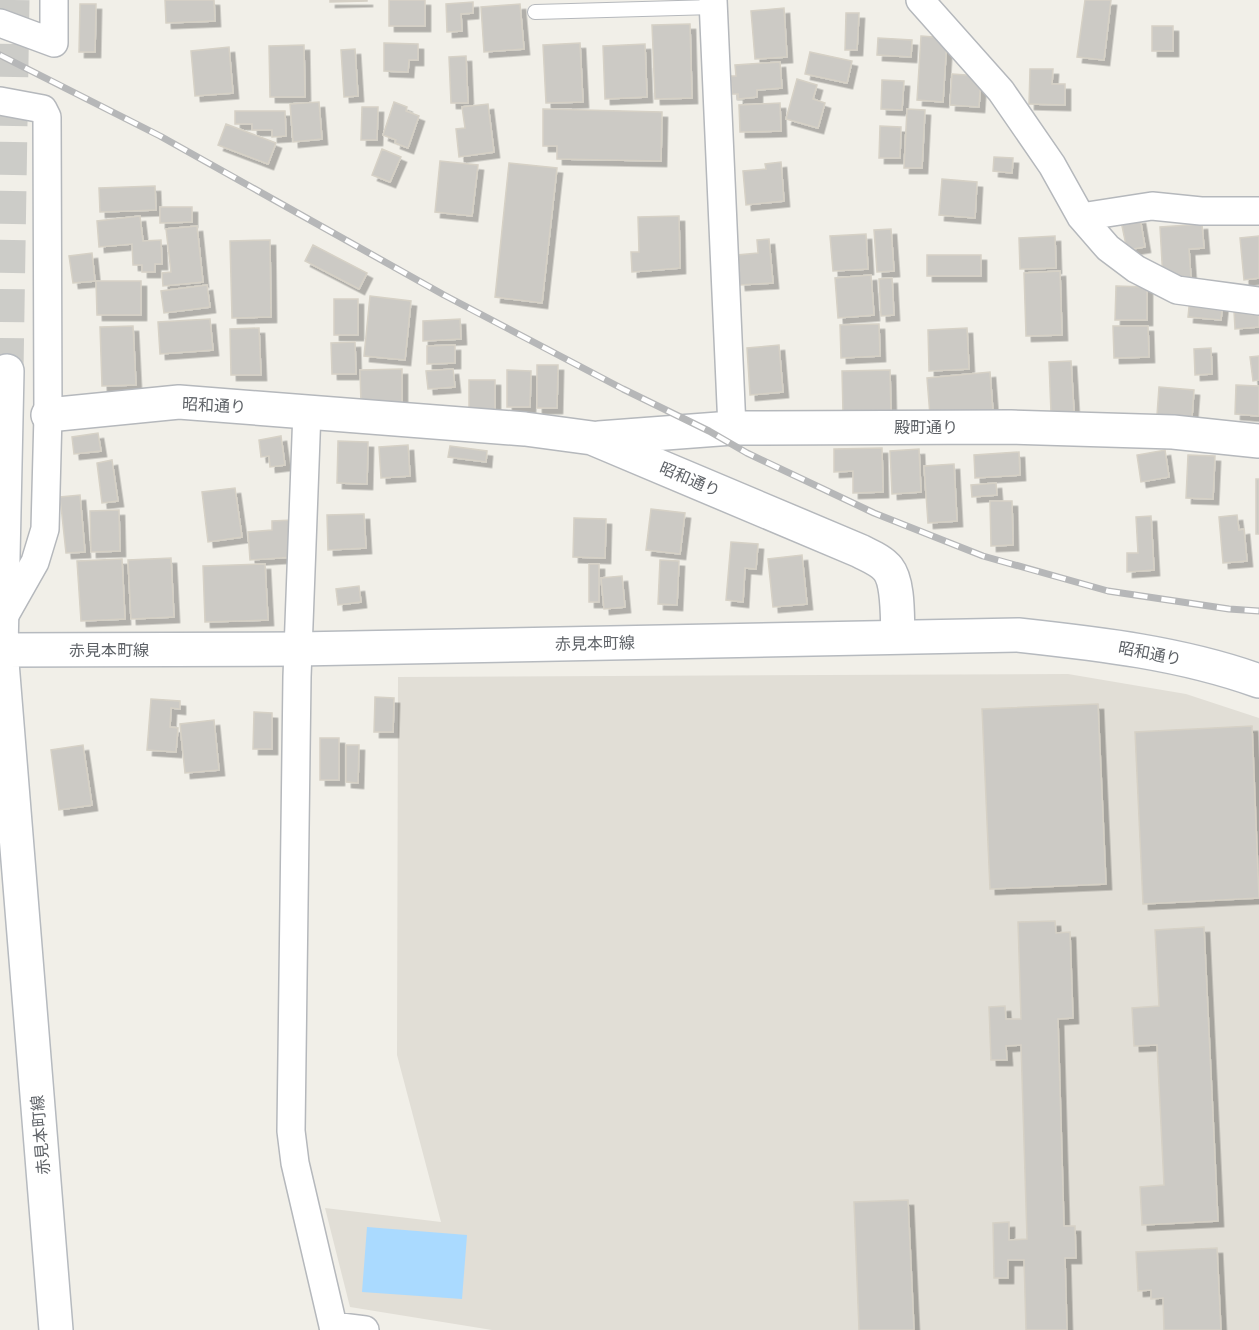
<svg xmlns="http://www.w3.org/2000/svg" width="1259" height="1330" font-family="'Noto Sans','Noto Sans JP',sans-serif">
<defs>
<filter id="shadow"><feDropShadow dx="5.5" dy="5.5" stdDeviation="0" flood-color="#0004"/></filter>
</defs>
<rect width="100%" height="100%" fill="#f1efe8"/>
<!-- education -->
<path fill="#e1ded6" d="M 1068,674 L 1186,694 L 1259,718 L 1259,1330 L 492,1330 L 350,1307 L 325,1208 L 441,1222 L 397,1055 L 398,677 Z"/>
<!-- water -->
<path fill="#aadaff" d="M 367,1227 L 467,1235 L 462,1299 L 362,1292 Z"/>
<!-- building -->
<path fill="#cccac5" stroke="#d6d1c6" stroke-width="1.5" filter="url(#shadow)" d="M 165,0 L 214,0 L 215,21 L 166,23 Z
M 330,0 L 367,0 L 367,1 L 330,2 Z
M 389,0 L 425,0 L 425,26 L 389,26 Z
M 1085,0 L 1111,0 L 1104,60 L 1077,57 Z
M 473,2 L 473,13 L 461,14 L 462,31 L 447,32 L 446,4 Z
M 80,4 L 96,4 L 95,52 L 79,52 Z
M 520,4 L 524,49 L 484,52 L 481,7 Z
M 784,8 L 787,57 L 755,59 L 751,11 Z
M 846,13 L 859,13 L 857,50 L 845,50 Z
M 690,24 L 692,98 L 655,99 L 652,25 Z
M 1152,26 L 1173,26 L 1173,51 L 1152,51 Z
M 921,36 L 947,38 L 943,102 L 917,100 Z
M 878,38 L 912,40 L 911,57 L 877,55 Z
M 384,43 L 418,44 L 418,60 L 409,60 L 408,72 L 384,71 Z
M 580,43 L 583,102 L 546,103 L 543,45 Z
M 645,44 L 647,97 L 605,99 L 603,46 Z
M 304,45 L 305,97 L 270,97 L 269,46 Z
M 229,47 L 233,93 L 195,96 L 191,51 Z
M 355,49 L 358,96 L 344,97 L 341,50 Z
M 810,52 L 852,61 L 847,83 L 805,74 Z
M 466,56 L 468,103 L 451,103 L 449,57 Z
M 780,62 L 782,88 L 757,90 L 757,97 L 738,99 L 738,94 L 732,94 L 731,76 L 736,76 L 735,65 Z
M 1030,69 L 1053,69 L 1052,84 L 1065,84 L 1065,105 L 1029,104 Z
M 952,74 L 981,76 L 979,107 L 950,105 Z
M 797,79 L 817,85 L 813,99 L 825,103 L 818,128 L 786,119 Z
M 882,80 L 904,81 L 902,110 L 881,109 Z
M 319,102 L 322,139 L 293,142 L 290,104 Z
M 394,102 L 407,107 L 406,111 L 419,116 L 408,148 L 395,143 L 396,140 L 383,135 Z
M 780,103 L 781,131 L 740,132 L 739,105 Z
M 488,104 L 494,152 L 459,157 L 456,129 L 465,128 L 462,107 Z
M 362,107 L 378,107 L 377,140 L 361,140 Z
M 543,109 L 662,112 L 661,161 L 557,159 L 557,146 L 543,146 Z
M 907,109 L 925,110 L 922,168 L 904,168 Z
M 235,111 L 285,111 L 286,136 L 272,137 L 272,130 L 252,130 L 252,124 L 235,124 Z
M 226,124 L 276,143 L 268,164 L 218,145 Z
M 880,126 L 901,127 L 900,158 L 879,158 Z
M 382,149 L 401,157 L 390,182 L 372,175 Z
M 994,157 L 1013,158 L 1012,173 L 993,171 Z
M 440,161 L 478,165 L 472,216 L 435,212 Z
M 781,162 L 784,201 L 746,205 L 743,171 L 766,169 L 765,164 Z
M 509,163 L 557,168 L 542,303 L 495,297 Z
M 942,179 L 977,182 L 975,218 L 939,215 Z
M 155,186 L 156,210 L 100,212 L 99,188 Z
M 160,207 L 192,207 L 192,222 L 160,223 Z
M 140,216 L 143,241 L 161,240 L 162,264 L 155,264 L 155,272 L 142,272 L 142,265 L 133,265 L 132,244 L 99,247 L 97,221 Z
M 679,216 L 680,268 L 632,272 L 631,252 L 639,252 L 638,217 Z
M 1140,218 L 1145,247 L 1127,250 L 1121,221 Z
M 1202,224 L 1204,248 L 1189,249 L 1191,278 L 1163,280 L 1160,227 Z
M 197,226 L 203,282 L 163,286 L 162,273 L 171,272 L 166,229 Z
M 891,229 L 894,271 L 877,272 L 874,230 Z
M 866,234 L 868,269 L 833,271 L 830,236 Z
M 1055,236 L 1056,268 L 1020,269 L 1019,238 Z
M 1259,236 L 1259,278 L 1244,280 L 1240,238 Z
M 769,239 L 773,283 L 740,285 L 737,255 L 758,253 L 757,240 Z
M 270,240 L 271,317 L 232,318 L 230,241 Z
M 313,245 L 367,273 L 359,289 L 305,261 Z
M 92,253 L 95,281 L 73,283 L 69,256 Z
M 927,255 L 981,255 L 981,276 L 927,276 Z
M 1060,271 L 1062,335 L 1026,336 L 1024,273 Z
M 871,275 L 874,315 L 838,318 L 835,278 Z
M 892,278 L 894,315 L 881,316 L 879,279 Z
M 96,281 L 141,281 L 141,315 L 97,315 Z
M 207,285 L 210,307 L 164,313 L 161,291 Z
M 1116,286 L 1147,287 L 1147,320 L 1115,320 Z
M 370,296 L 411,301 L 405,360 L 364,356 Z
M 1190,297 L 1223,301 L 1221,320 L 1188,317 Z
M 334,299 L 358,299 L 358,335 L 334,335 Z
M 1259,309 L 1259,327 L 1235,329 L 1234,311 Z
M 210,319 L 213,350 L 160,354 L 158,322 Z
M 460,319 L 461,339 L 423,341 L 423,321 Z
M 879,324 L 880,356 L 841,358 L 840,325 Z
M 133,326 L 136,385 L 102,386 L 100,327 Z
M 1113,326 L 1148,326 L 1149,357 L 1114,358 Z
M 259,328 L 261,375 L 231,375 L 230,329 Z
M 967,328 L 969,369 L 929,371 L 928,330 Z
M 355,342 L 356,374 L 332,374 L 331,343 Z
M 455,345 L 455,363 L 427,364 L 427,346 Z
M 779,345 L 783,392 L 750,395 L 747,348 Z
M 1211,348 L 1212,374 L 1195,375 L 1194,349 Z
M 1259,356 L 1259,380 L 1253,381 L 1250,357 Z
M 1071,361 L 1074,412 L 1051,413 L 1049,362 Z
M 537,365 L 558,365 L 557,408 L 537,408 Z
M 402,369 L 402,403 L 361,404 L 360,370 Z
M 453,369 L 455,387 L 428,389 L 426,371 Z
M 507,370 L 531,371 L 530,407 L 507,407 Z
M 890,370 L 891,413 L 843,414 L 842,371 Z
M 990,372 L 993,412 L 930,416 L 927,378 Z
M 469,380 L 495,380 L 495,413 L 469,414 Z
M 1236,385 L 1259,386 L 1259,416 L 1235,414 Z
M 1159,387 L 1194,390 L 1192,417 L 1157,415 Z
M 98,433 L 101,451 L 74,454 L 72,437 Z
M 281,436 L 285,465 L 270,467 L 269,456 L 261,457 L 259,440 Z
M 338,441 L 368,442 L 367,484 L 337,483 Z
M 408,445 L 410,476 L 381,478 L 379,447 Z
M 450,446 L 487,451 L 486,462 L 448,457 Z
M 882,448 L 883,492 L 853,493 L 853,471 L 834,472 L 834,449 Z
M 919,449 L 921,492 L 892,494 L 890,451 Z
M 1165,450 L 1169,477 L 1141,482 L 1137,455 Z
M 1019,452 L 1020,475 L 975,478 L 974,455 Z
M 1188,455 L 1215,456 L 1213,499 L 1186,498 Z
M 112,460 L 118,501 L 102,503 L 97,463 Z
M 954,464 L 957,521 L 928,523 L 924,466 Z
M 1256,479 L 1259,479 L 1259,534 L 1256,534 Z
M 996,483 L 997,495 L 972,497 L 971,485 Z
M 235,488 L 242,537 L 208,542 L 202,492 Z
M 80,495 L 85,552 L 66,553 L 60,497 Z
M 990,501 L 1012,501 L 1013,545 L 991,546 Z
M 651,509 L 685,513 L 680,554 L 646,550 Z
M 119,510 L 120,551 L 91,552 L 90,511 Z
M 364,514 L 366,548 L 328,550 L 327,515 Z
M 1237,515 L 1239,530 L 1244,529 L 1247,561 L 1223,563 L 1219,517 Z
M 1151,516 L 1154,570 L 1127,572 L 1127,553 L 1138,553 L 1136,517 Z
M 574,518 L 606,519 L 605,558 L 573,557 Z
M 292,520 L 294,557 L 250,560 L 248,532 L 272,530 L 272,521 Z
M 731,542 L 758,544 L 756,569 L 745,568 L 743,602 L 726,600 Z
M 802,555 L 807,604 L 773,607 L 768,559 Z
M 171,558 L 174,617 L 131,619 L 128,560 Z
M 122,559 L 125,619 L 81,621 L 77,561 Z
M 660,560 L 679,561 L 677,605 L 658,604 Z
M 265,564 L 268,620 L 205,622 L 203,566 Z
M 589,564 L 599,564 L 599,602 L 589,602 Z
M 622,576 L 625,607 L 604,609 L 601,578 Z
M 359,586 L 361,602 L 338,605 L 336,589 Z
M 375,697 L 394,698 L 393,732 L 374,732 Z
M 151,699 L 180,701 L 180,709 L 171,708 L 170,727 L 178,728 L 176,752 L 147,750 Z
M 1098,704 L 1106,884 L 990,889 L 982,709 Z
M 254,712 L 272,713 L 272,749 L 253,749 Z
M 214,720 L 219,770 L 185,773 L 180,724 Z
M 1252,726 L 1259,898 L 1143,904 L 1135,732 Z
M 320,738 L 339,738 L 339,780 L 320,780 Z
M 83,745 L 92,805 L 59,810 L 51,750 Z
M 346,745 L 359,745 L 358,783 L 346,782 Z
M 1055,921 L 1056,933 L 1070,932 L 1073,1018 L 1058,1019 L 1064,1226 L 1075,1226 L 1076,1258 L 1065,1258 L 1067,1330 L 1026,1330 L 1024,1260 L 1008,1260 L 1008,1278 L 994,1278 L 993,1223 L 1009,1222 L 1009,1240 L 1027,1239 L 1021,1045 L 1006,1046 L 1007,1060 L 991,1060 L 989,1007 L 1005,1006 L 1006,1019 L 1021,1019 L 1018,922 Z
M 1204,927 L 1218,1221 L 1142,1225 L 1140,1187 L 1164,1185 L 1157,1045 L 1134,1046 L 1132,1008 L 1159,1006 L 1155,930 Z
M 908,1200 L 914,1330 L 859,1330 L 854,1202 Z
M 1217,1248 L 1221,1330 L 1164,1330 L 1163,1298 L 1151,1299 L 1151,1290 L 1138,1291 L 1136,1252 Z"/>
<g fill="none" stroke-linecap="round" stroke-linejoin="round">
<!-- secondary-tunnel -->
<path stroke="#ccccc8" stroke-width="33" stroke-dasharray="33 16" stroke-linecap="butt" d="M 7,371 L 13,0"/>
<defs>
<path id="service" d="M 535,12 L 714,7"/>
<path id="minor" d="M 713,0 L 732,428
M 920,0 L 1001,91 L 1052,165 L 1081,217 L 1108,248 L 1136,269 L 1177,290 L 1259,301
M 0,23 L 54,43 L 54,0
M 0,101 L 43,109 L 47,117 L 48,415 L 45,529 L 35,562 L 1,622
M 1081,217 L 1152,206 L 1201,211 L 1259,211
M 307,411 L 297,677 L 291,1131 L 295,1163 L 334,1330
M 333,1326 L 365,1330"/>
<path id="tertiary" d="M 48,415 L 179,402 L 525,429 L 592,438 L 860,551 C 869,556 881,560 888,569 C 899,583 897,618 898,636
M 599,438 L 732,428 L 1011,427 L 1173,432 L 1259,441"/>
<path id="secondary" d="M 7,371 L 1,650 L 56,1330
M 1,650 L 298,649 L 1018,635 C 1100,644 1181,653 1259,681"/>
</defs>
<!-- service casing -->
<use href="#service" stroke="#b5b8bc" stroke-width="16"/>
<!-- minor casing -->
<use href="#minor" stroke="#b5b8bc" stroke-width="30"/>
<!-- tertiary casing -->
<use href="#tertiary" stroke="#b5b8bc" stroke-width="36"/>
<!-- secondary casing -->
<use href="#secondary" stroke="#b6babf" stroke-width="36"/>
<!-- service -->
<use href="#service" stroke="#fff" stroke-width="14"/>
<!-- minor -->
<use href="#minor" stroke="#fff" stroke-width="27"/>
<!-- tertiary -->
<use href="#tertiary" stroke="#fff" stroke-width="33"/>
<!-- secondary -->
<use href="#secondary" stroke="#fff" stroke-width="33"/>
<defs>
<path id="rail" d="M 0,55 L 160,136 L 444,295 L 623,389 L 709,431 L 747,453 L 874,513 L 983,556 L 1108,591 L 1229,609 L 1259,611"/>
</defs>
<!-- rail casing -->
<use href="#rail" stroke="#b6b7b8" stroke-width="7"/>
<!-- rail -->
<use href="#rail" stroke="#fff" stroke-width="4.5" stroke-dasharray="14" stroke-linecap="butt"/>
</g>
<g text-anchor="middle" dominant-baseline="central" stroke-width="4.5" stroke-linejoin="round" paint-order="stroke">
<!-- street labels -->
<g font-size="16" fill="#5f6368" stroke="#fff">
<text transform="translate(214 405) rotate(3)">昭和通り</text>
<text x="926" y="427">殿町通り</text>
<text transform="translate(690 479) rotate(23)">昭和通り</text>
<text transform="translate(595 643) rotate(-1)">赤見本町線</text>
<text x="109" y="650">赤見本町線</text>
<text transform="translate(1150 653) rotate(11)">昭和通り</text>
<text transform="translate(40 1135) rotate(-95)">赤見本町線</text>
</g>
</g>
</svg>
